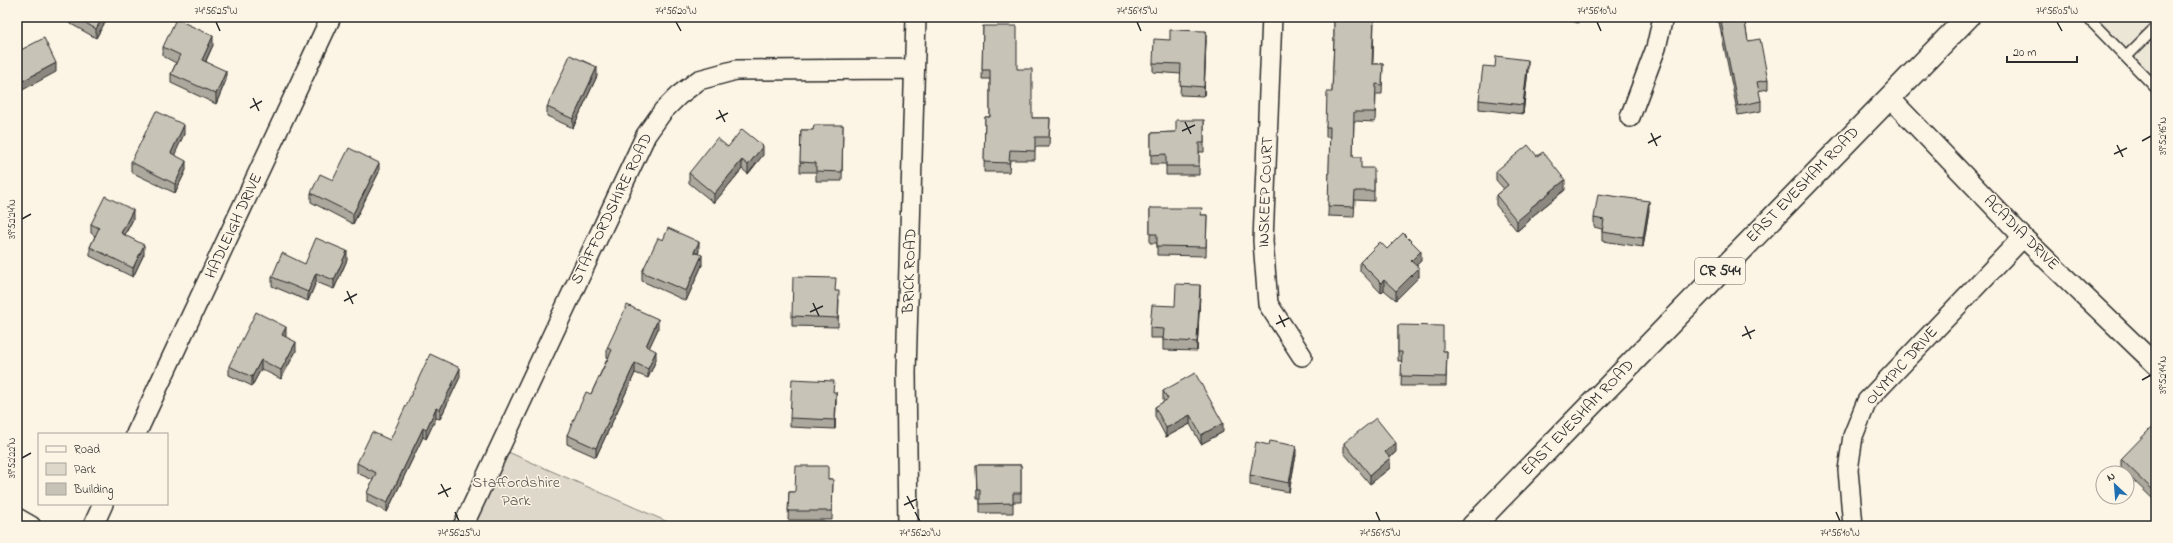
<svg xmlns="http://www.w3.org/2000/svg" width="2173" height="543" font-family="'Indie Flower',sans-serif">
<rect width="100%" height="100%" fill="#fcf5e5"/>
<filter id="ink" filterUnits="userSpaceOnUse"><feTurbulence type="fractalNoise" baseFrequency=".025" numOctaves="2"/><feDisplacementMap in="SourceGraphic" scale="8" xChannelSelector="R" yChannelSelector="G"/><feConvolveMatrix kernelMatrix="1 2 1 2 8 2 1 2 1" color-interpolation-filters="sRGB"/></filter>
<g filter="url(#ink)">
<!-- built -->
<path fill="#ece6d7" d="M 2087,17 L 2156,17 L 2156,88 Z"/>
<!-- green -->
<path fill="#ded8ca" stroke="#84827a" d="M 499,448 L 677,526 L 463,526 Z"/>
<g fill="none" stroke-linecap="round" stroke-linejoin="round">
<defs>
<path id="service" d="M 2087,17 L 2156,88
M 2126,57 L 2156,27"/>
<path id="minor" d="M 1272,17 L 1263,241 L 1268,304 L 1302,356
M 1889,97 L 2023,237 L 2156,365
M 1630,117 L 1656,48 L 1663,17
M 136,434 L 331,17
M 17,518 L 31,526
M 93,526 L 103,504
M 463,526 L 646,135 L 663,111 L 678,96 L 699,80 L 736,70 L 914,69
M 908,526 L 906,373 L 916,17
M 1853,526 L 1848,470 L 1853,436 L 1867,401 L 2023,237"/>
<path id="primary" d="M 1473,526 L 1968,17"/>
</defs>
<!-- service casing -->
<use href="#service" stroke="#2b2b2b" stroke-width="13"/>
<!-- minor casing -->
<use href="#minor" stroke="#2b2b2b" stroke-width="22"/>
<!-- primary casing -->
<use href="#primary" stroke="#2b2b2b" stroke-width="25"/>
<!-- service -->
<use href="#service" stroke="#fcf5e5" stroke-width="10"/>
<!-- minor -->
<use href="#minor" stroke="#fcf5e5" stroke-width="19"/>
<!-- primary -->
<use href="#primary" stroke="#fcf5e5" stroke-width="22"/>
</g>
<!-- wall -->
<path fill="#aca89d" stroke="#2b2b2b" d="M 62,17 L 108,17 L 96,38 L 62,19 Z
M 1330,17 L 1374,17 L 1373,64 L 1383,64 L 1382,94 L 1376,94 L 1375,122 L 1354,121 L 1353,157 L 1361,168 L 1374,178 L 1374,201 L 1355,200 L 1354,217 L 1328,216 L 1330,137 L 1326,137 L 1326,127 L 1332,92 L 1334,40 L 1334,21 L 1330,21 Z
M 1559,17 L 1580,17 L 1578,23 Z
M 1716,17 L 1744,17 L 1748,41 L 1768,80 L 1768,89 L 1758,91 L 1761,101 L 1761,111 L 1738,115 L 1719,22 L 1717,22 Z
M 983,26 L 1017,69 L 1032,118 L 1050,118 L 1049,147 L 1035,147 L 1035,160 L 1010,160 L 1009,172 L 984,172 L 985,117 L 990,117 L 990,79 L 982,79 Z
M 1170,40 L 1206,40 L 1204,96 L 1180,95 L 1181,74 L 1153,72 L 1153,63 Z
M 213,45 L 206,61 L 226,80 L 216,104 L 171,83 L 171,74 L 176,63 L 163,56 L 163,47 Z
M 1495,67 L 1528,70 L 1523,114 L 1479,109 L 1479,100 Z
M 597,76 L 573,128 L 547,116 L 547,107 Z
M 1204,120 L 1204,152 L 1199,152 L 1199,175 L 1166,175 L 1166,164 L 1151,164 L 1151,133 L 1176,132 Z
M 843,125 L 842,181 L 816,181 L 816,172 L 800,172 L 801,130 L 813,130 Z
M 184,134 L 174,155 L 186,170 L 175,193 L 131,172 L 131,162 Z
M 728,147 L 763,155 L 748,174 L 742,169 L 714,203 L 689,183 L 689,173 Z
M 1496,171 L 1565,190 L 1530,218 L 1530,220 L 1517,231 L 1496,205 L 1496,195 L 1504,189 L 1496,180 Z
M 379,172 L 353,224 L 311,202 L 311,193 Z
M 1150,208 L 1202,215 L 1207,215 L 1206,256 L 1157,255 L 1157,243 L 1150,243 Z
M 1649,210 L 1643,247 L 1602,241 L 1602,229 L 1594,227 L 1594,218 Z
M 133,219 L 125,235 L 144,254 L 133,277 L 90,256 L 90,247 L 95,236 L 91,233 L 91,224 Z
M 663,240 L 699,251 L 698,254 L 702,265 L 686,301 L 642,281 L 642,272 Z
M 1387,249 L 1421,261 L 1416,265 L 1419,277 L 1396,300 L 1384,290 L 1381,293 L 1360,271 L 1360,262 Z
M 347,260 L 334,289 L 316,282 L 308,301 L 272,286 L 272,277 L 305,264 Z
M 836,291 L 839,300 L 838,327 L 792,326 L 792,316 Z
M 1200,294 L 1197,351 L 1163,350 L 1163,338 L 1150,338 L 1150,328 L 1175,306 Z
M 1398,325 L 1443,351 L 1447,351 L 1446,386 L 1401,386 L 1402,361 L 1398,361 Z
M 658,329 L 649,347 L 656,360 L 648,378 L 635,373 L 596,457 L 567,444 L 567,435 L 591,394 L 608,357 L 607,357 L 607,348 Z
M 286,337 L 296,351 L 281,379 L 261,369 L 252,386 L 229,375 L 229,366 Z
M 460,377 L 440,419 L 436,418 L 426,439 L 423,437 L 387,512 L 367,502 L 367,493 L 373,480 L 357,473 L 357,463 L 390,440 Z
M 1163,391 L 1223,432 L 1201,444 L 1190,424 L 1166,437 L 1155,416 L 1155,407 L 1164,402 L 1163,400 Z
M 833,392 L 836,402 L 835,429 L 790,427 L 790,418 Z
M 2156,431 L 2156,502 L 2127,474 L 2127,473 L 2121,468 L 2121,459 Z
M 1344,443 L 1396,452 L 1389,458 L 1390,468 L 1370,484 L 1344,453 Z
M 1296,455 L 1289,492 L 1250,485 L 1250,475 Z
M 976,465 L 1021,465 L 1021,502 L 1013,502 L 1013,513 L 980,513 L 980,499 L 977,499 Z
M 828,479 L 833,479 L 832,520 L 788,520 L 789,492 L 795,492 Z"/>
<!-- shaded-wall -->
<path fill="#8c8880" stroke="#2b2b2b" d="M 103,17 L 108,17 L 96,38 L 96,29 Z
M 1578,17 L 1580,17 L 1578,23 Z
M 1206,31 L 1206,40 L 1204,96 L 1204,87 Z
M 213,36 L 213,45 L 202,69 L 202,60 Z
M 1528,60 L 1528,70 L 1523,114 L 1523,105 Z
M 56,63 L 56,72 L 17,93 L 17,84 Z
M 597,67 L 597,76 L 573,128 L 573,119 Z
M 226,71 L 226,80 L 216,104 L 216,94 Z
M 184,125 L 184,134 L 171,163 L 171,153 Z
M 763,146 L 763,155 L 748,174 L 748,165 Z
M 742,160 L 742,169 L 714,203 L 714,194 Z
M 186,161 L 186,170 L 175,193 L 175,184 Z
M 379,163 L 379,172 L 353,224 L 353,214 Z
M 1565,180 L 1565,190 L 1530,218 L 1530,220 L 1517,231 L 1517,221 L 1529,209 Z
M 1649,201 L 1649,210 L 1643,247 L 1643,238 Z
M 133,210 L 133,219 L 121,242 L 121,233 Z
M 699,242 L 699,251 L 694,261 L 694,252 Z
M 144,245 L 144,254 L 133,277 L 133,268 Z
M 347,251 L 347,260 L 334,289 L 334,280 Z
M 1421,251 L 1421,261 L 1411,270 L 1411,261 Z
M 702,255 L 702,265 L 686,301 L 686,291 Z
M 1419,268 L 1419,277 L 1396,300 L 1396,291 Z
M 316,273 L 316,282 L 308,301 L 308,292 Z
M 1384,280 L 1384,290 L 1381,293 L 1381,283 Z
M 1200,285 L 1200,294 L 1197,351 L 1197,342 Z
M 658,319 L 658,329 L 646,355 L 646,346 Z
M 286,327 L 286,337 L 282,345 L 282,335 Z
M 296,342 L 296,351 L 281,379 L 281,370 Z
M 656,351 L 656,360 L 648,378 L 648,369 Z
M 261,360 L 261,369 L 252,386 L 252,377 Z
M 635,363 L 635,373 L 596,457 L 596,448 Z
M 460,368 L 460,377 L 440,419 L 440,410 Z
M 836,392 L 836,402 L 835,429 L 835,420 Z
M 436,408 L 436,418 L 426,439 L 426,430 Z
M 1190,415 L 1190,424 L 1166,437 L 1166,428 Z
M 1223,423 L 1223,432 L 1201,444 L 1201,435 Z
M 423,428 L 423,437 L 387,512 L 387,503 Z
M 1396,443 L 1396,452 L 1385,461 L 1385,452 Z
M 1296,446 L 1296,455 L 1289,492 L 1289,483 Z
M 1390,458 L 1390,468 L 1370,484 L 1370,475 Z"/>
<!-- building -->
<path fill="#c8c3b7" stroke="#2b2b2b" d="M 75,17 L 103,17 L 96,29 Z
M 1334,17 L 1374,17 L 1372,64 L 1383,64 L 1382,85 L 1376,84 L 1375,112 L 1354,112 L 1353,157 L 1361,157 L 1361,168 L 1374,168 L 1374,191 L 1355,191 L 1354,207 L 1328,206 L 1330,127 L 1326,127 L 1327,92 L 1332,92 L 1334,40 Z
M 1720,17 L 1744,17 L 1748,41 L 1760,39 L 1768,80 L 1757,82 L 1761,101 L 1738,106 Z
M 176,19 L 213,36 L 202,60 L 226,71 L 216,94 L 171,74 L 180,55 L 163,47 Z
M 983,26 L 1017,26 L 1017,69 L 1032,69 L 1032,118 L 1050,118 L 1049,137 L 1035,137 L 1035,151 L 1010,150 L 1009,163 L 984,162 L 985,117 L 990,117 L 990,70 L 982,70 Z
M 1170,30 L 1206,31 L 1204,87 L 1180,85 L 1181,64 L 1153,63 L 1154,39 L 1170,40 Z
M 44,38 L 56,63 L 17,84 L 17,52 Z
M 570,55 L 597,67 L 573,119 L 547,107 Z
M 1496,56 L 1528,60 L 1523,105 L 1479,100 L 1483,66 L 1495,67 Z
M 156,111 L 184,125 L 171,153 L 186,161 L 175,184 L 131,162 Z
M 1176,120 L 1204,120 L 1204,143 L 1199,143 L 1199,166 L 1166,166 L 1166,154 L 1151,155 L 1151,133 L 1176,132 Z
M 814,125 L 843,125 L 842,172 L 816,171 L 816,163 L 800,162 L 801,130 L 813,130 Z
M 742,129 L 763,146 L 748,165 L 742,160 L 714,194 L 689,173 L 717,138 L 728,147 Z
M 1528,145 L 1537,156 L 1543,152 L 1565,180 L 1529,209 L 1530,210 L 1517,221 L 1496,195 L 1508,185 L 1496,171 Z
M 349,148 L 379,163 L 353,214 L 311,193 L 320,174 L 333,180 Z
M 1598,194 L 1649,201 L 1643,238 L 1602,232 L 1604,220 L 1594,218 Z
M 105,196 L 133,210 L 121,233 L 144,245 L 133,268 L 90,247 L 99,228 L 91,224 Z
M 1150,208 L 1202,208 L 1201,215 L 1207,215 L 1206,247 L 1157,246 L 1157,234 L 1150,234 Z
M 668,228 L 699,242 L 694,252 L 702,255 L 686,291 L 642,272 L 658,238 L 663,240 Z
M 1403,233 L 1421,251 L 1411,261 L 1419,268 L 1396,291 L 1384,280 L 1381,283 L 1360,262 L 1380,242 L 1387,249 Z
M 316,238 L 347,251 L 334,280 L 316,273 L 308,292 L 272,277 L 282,253 L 305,264 Z
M 793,277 L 836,278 L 835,291 L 839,291 L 838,318 L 792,316 Z
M 1176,284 L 1200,285 L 1197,342 L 1163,340 L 1164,329 L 1150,328 L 1152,305 L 1175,306 Z
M 627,305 L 658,319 L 646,346 L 656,351 L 648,369 L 635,363 L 596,448 L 567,435 L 586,392 L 591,394 L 612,350 L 607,348 Z
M 256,312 L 286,327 L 282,335 L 296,342 L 281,370 L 261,360 L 252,377 L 229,366 Z
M 1398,325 L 1443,326 L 1443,351 L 1447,351 L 1446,377 L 1401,376 L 1402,352 L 1398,352 Z
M 430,354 L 460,368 L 440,410 L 436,408 L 426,430 L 423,428 L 387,503 L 367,493 L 376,473 L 357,463 L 372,432 L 390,440 Z
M 1195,373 L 1223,423 L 1201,435 L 1190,415 L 1166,428 L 1155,407 L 1168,399 L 1163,391 Z
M 792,379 L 834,381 L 833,392 L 836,392 L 835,420 L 790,418 Z
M 1376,418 L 1396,443 L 1385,452 L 1390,458 L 1370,475 L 1344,443 Z
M 2152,427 L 2156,431 L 2156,493 L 2121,459 Z
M 1270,441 L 1296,446 L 1289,483 L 1250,475 L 1256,442 L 1269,445 Z
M 976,465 L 1021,465 L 1021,493 L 1013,493 L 1013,503 L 980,504 L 980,489 L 977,489 Z
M 796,466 L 828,466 L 828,479 L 833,479 L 832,511 L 788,511 L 789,492 L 795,492 Z"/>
</g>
<!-- ticks -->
<path fill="none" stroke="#2b2b2b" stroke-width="1.5" d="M 216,22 L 220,31M 676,22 L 681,31M 1137,22 L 1141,31M 1597,22 L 1601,31M 2057,22 L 2062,31M 253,98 L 259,111M 250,108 L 262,101M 719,110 L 725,122M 716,119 L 728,113M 1185,122 L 1191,134M 1182,131 L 1195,125M 1651,133 L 1657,146M 2142,141 L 2151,136M 1648,143 L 1661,136M 2117,145 L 2123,157M 2114,154 L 2127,148M 22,219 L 31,214M 347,291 L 353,304M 344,301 L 357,294M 813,303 L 819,316M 810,312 L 823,306M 1279,315 L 1285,327M 1276,324 L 1289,318M 1745,326 L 1751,339M 1742,336 L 1755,330M 2142,380 L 2151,375M 22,458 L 31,453M 441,484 L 448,497M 438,494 L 451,488M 907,496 L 914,509M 904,505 L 917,499M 455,512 L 459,521M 915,512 L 920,521M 1376,512 L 1380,521M 1836,512 L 1840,521"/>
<g text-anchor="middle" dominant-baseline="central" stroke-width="3" stroke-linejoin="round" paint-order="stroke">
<!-- shield labels -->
<rect fill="#fcf5e5" stroke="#6a6863" stroke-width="1" x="1695" y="258" width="50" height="26" rx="3"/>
<g font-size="15" font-weight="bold" fill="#2b2b2b">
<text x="1720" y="271">CR 544</text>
</g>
<!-- street labels -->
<g font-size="16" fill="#2b2b2b" stroke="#fcf5e5">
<text transform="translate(1803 185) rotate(-46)">EAST EVESHAM ROAD</text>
<text transform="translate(1266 192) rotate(-88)">INSKEEP COURT</text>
<text transform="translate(612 209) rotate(-64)">STAFFORDSHIRE ROAD</text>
<text transform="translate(234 226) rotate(-65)">HADLEIGH DRIVE</text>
<text transform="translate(2021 233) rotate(45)">ACADIA DRIVE</text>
<text transform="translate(910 271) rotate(-88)">BRICK ROAD</text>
<text transform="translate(1902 366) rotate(-48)">OLYMPIC DRIVE</text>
<text transform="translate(1578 418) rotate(-46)">EAST EVESHAM ROAD</text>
</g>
<!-- park labels -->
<g font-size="16" fill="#585653" stroke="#fcf5e5">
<text x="516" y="483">Staffordshire<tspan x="516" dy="18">Park</tspan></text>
</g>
</g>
<!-- margin -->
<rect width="2173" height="543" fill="none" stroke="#fcf5e5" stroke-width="44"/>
<!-- legend -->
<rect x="38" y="433" width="130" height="72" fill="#fcf5e5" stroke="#a8a49b"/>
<rect x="46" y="446" width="20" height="6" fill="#fcf5e5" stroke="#a8a49b"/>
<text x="74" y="453" font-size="12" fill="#2b2b2b">Road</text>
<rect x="46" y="463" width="20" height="12" fill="#ded8ca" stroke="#a8a49b"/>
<text x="74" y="473" font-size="12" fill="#2b2b2b">Park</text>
<rect x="46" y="483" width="20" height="12" fill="#c8c3b7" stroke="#a8a49b"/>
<text x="74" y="493" font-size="12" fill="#2b2b2b">Building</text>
<!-- north arrow -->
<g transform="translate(2115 485) rotate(334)"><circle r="19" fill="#fcf5e5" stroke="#a8a49b"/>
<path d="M0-3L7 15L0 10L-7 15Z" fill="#1f6fb2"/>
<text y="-6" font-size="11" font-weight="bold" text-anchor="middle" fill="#2b2b2b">N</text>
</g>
<!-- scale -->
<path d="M2007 56v6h70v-6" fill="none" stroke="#2b2b2b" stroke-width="2"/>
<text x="2013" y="56" font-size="12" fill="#2b2b2b" stroke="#fcf5e5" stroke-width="3" paint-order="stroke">20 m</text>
<rect x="22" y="22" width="2129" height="499" fill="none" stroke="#2b2b2b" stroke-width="1.5"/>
<g font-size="10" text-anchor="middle" fill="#2b2b2b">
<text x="216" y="14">74°56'25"W</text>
<text x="676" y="14">74°56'20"W</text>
<text x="1137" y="14">74°56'15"W</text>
<text x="1597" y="14">74°56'10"W</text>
<text x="2057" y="14">74°56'05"W</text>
<text transform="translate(2162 136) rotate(-90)" y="4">39°52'16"N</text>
<text transform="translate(11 219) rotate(-90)" y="4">39°52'24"N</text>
<text transform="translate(2162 375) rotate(-90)" y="4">39°52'14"N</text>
<text transform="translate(11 458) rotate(-90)" y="4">39°52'22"N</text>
<text x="459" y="536">74°56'25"W</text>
<text x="920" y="536">74°56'20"W</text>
<text x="1380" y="536">74°56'15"W</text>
<text x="1840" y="536">74°56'10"W</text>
</g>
</svg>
